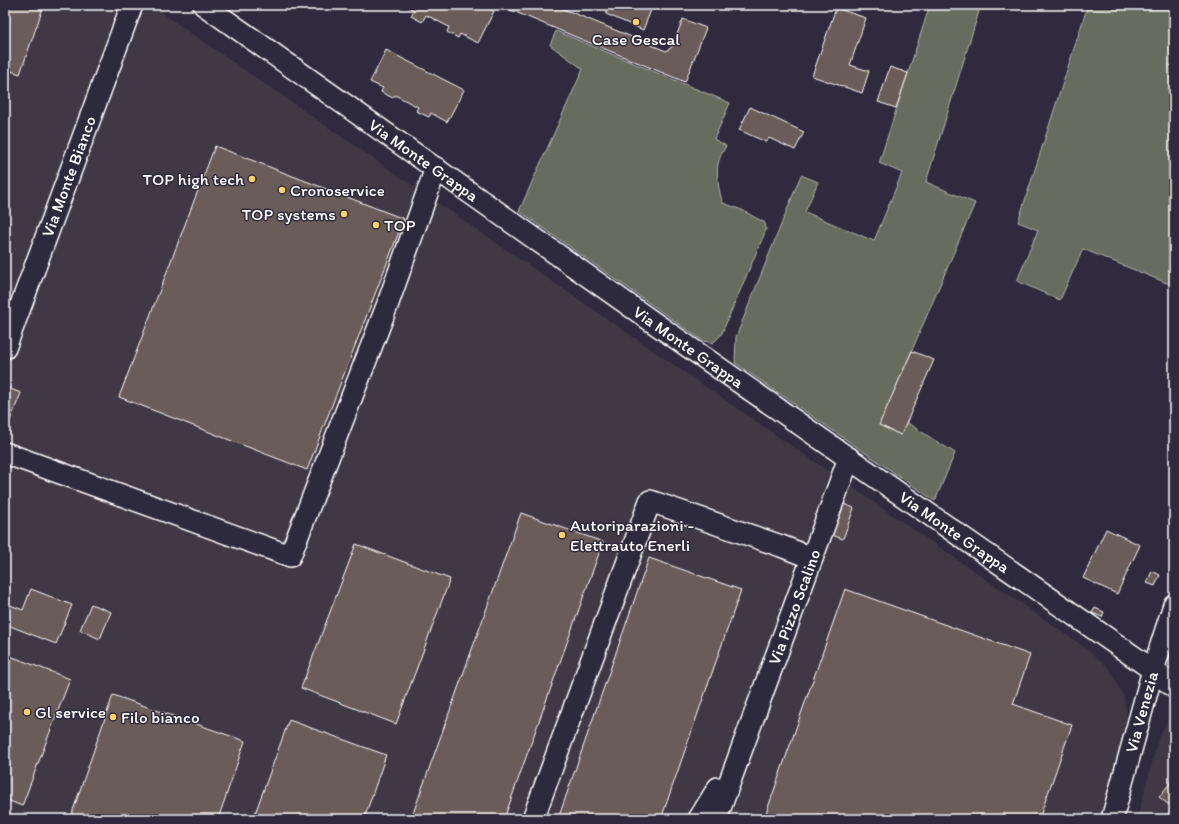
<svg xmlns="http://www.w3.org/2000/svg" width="1179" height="824" font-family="Itim,sans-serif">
<rect width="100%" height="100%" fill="#2f2a3d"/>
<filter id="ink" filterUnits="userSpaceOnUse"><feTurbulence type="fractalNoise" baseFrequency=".025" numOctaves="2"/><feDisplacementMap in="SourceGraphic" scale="8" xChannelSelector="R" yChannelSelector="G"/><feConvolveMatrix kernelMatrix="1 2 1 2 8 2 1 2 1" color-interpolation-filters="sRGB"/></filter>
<g filter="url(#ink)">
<!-- built -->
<path fill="#413945" d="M 5,5 L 150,5 L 1083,646 L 1109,668 L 1124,697 L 1127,718 L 1123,746 L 1100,819 L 5,819 Z
M 1174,707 L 1174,819 L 1137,819 L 1158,740 Z"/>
<!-- green -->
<path fill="#676c5f" stroke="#b3b6af" d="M 930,5 L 981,5 L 926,182 L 975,203 L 880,425 L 901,435 L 906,422 L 955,453 L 935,501 L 735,363 L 736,337 L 801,175 L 818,182 L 805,212 L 874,241 L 902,173 L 879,163 Z
M 1088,5 L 1166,5 L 1174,7 L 1174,286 L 1083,249 L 1060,300 L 1017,281 L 1038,230 L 1018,222 Z
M 556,31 L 730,103 L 714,139 L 726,146 C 723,151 719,158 718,164 C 716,174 719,193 723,203 L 742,210 L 765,223 L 766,230 L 721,335 L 713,343 L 703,341 L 519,211 L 583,69 L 550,45 Z"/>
<!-- building -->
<path fill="#6a5b58" stroke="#fff" d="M 5,5 L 44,5 L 20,74 L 5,69 Z
M 404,5 L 482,5 L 494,11 L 478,43 L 460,34 L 458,38 L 447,32 L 449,27 L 426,15 L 422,22 L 411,16 L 414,10 Z
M 510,5 L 554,5 L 666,51 L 672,47 L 683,19 L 706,28 L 685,82 L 508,9 Z
M 610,5 L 653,5 L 643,30 L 606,14 Z
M 836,8 L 866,18 L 850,65 L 869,71 L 862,93 L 812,76 Z
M 386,50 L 464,90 L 447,122 L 431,113 L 429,117 L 416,111 L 418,107 L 395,95 L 393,98 L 381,92 L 383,88 L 370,82 Z
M 890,67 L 908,73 L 896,108 L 878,102 Z
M 750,107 L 804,132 L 795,150 L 769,138 L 766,142 L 739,130 Z
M 215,146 L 404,219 L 307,470 L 119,397 Z
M 912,351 L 934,360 L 901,435 L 879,425 Z
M 5,387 L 21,393 L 9,423 L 5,421 Z
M 841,503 L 854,508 L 843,539 L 829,534 Z
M 521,513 L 603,542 L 504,819 L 411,819 Z
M 1106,529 L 1140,545 L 1117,594 L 1083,578 Z
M 356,544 L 450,579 L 396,724 L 301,688 Z
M 649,558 L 741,590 L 661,819 L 558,819 Z
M 1152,571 L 1160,575 L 1155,586 L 1147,583 Z
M 31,589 L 72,605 L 56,644 L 5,624 L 5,603 L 23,610 Z
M 845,589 L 1030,655 L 1013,704 L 1072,725 L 1039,819 L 764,819 Z
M 91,604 L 111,612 L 100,639 L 80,630 Z
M 1095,608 L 1104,612 L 1102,617 L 1092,613 Z
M 5,654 L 70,679 L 22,806 L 5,799 Z
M 113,695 L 245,741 L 218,819 L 70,819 Z
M 289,720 L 386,755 L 364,819 L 253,819 Z
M 1174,778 L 1174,819 L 1164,819 L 1173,808 L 1159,797 Z"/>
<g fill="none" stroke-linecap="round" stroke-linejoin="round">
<defs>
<g id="minor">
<path id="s1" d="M 204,5 L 650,320 L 1153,670 L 1174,687"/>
<path id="s2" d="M 5,348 L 132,5"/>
<path d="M 5,453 L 290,556 L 387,306 L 436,168"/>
<path d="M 533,819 L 650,501 L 781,546 L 812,558"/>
<path d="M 699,819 L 718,788"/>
<path id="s3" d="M 716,819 L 849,458"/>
<path id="s4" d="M 1112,819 L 1153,670 L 1174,605"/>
</g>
</defs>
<!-- minor casing -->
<use href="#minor" stroke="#fff" stroke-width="24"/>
<!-- minor -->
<use href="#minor" stroke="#2f2a3d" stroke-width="21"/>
</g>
</g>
<!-- markers -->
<g fill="#ffd166" stroke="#2f2a3d" stroke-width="1.5">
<circle cx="636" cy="22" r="4"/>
<circle cx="252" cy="179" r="4"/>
<circle cx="282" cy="190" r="4"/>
<circle cx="344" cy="214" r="4"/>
<circle cx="376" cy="225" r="4"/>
<circle cx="562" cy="535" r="4"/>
<circle cx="27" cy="712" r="4"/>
<circle cx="113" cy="717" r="4"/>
</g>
<g text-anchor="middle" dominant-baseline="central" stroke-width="3" stroke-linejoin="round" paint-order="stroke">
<!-- poi labels -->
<g font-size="17" fill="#fff" stroke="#2f2a3d" text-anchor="start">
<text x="636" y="39" text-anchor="middle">Case Gescal</text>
<text x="244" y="179" text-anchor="end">TOP high tech</text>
<text x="290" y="190">Cronoservice</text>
<text x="336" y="214" text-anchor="end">TOP systems</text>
<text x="384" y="225">TOP</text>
<text x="570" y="525">Autoriparazioni -<tspan x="570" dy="20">Elettrauto Enerli</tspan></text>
<text x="35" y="712">Gl service</text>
<text x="121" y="717">Filo bianco</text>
</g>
<!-- street labels -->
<g font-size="17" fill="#fff" stroke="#2f2a3d">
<text stroke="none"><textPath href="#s1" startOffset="269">Via Monte Grappa</textPath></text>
<text stroke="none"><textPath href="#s2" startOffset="183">Via Monte Bianco</textPath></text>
<text stroke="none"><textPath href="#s1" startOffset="593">Via Monte Grappa</textPath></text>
<text stroke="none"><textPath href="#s1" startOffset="917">Via Monte Grappa</textPath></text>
<text stroke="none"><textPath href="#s3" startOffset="226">Via Pizzo Scalino</textPath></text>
<text stroke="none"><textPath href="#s4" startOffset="111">Via Venezia</textPath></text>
</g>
</g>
<!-- margin -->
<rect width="1179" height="824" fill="none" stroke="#2f2a3d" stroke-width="20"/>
<rect x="10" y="10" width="1159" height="804" fill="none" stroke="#fff" stroke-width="1.5" filter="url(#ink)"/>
</svg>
